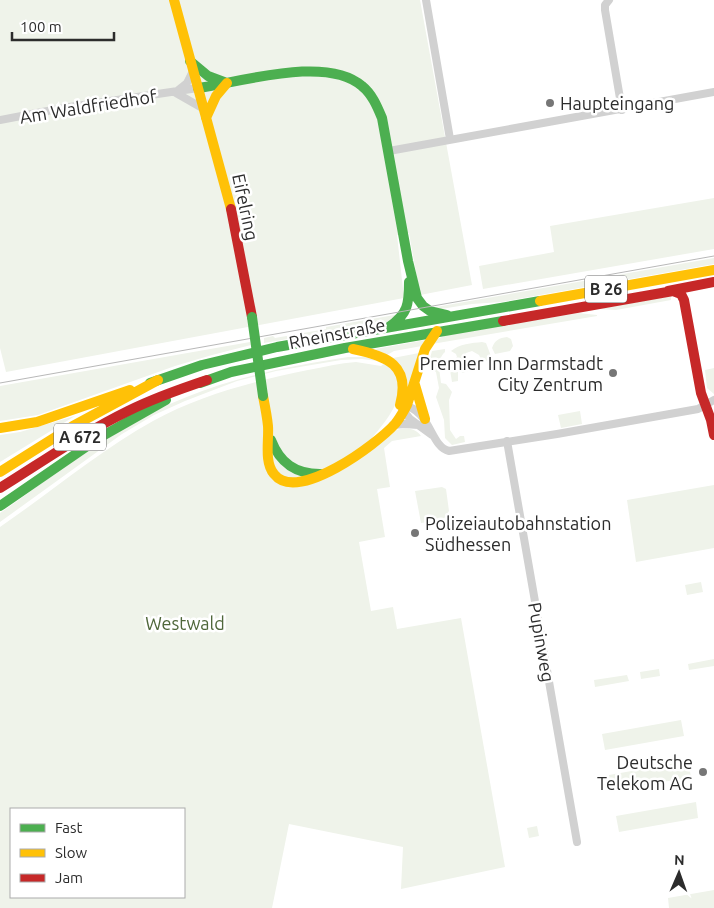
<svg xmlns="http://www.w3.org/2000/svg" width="714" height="908" font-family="Ubuntu,sans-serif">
<rect width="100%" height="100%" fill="#fff"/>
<!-- green -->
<path fill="#eff3ea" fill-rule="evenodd" d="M 0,0 L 420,0 L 472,285 L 420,295 L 409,233 L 397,235 L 404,298 L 6,372 L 0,348 L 0,123 L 61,112 L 59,101 L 55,106 L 0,117 Z
M 714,198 L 714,249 L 483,289 L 479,266 L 554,252 L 550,226 Z
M 714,258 L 714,264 L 501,302 L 472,304 L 441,309 L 430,308 Z
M 671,296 L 671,300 L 616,310 L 599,309 Z
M 578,313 L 597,315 L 597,316 L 432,344 L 437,339 L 447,335 Z
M 400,314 L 389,321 L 384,323 L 264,343 L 264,338 L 273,336 L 275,338 L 326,329 L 326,327 Z
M 507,337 L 511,339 L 513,346 L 510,351 L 495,354 L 492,348 C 495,340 499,338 507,337 Z
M 426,340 L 422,346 L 394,351 L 387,355 L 375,349 Z
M 250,342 L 251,345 L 212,355 L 175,366 L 38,415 L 0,421 L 0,386 Z
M 482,342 L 486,343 L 494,364 L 491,366 L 486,360 L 481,359 L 479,355 L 472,351 L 466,353 L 463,357 L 467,362 L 468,371 L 463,373 L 458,370 L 458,381 L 452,382 C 450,367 447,368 457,357 L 456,354 L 451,351 C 459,344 472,343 482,342 Z
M 445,349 L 445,352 C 436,360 440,373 441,383 L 446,384 L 452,392 L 449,400 L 450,430 L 456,439 L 460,436 L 464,436 L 465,442 L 452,445 L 445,438 L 444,420 L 436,397 L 439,388 L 436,372 L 431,370 L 428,365 L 432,351 Z
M 419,353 L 410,392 L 393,358 Z
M 348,357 L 365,357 L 378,361 L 362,359 L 341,360 L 276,371 L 237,381 L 185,401 L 154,415 L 122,434 L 0,522 L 0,513 C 39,487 75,456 115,432 C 192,387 261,370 348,357 Z
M 356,362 L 381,366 L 385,363 C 388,366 394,371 396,375 C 408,397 384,423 371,439 C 386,434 410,420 421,436 L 392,441 L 384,448 L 390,487 L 377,489 L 385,537 L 359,542 L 371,611 L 393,607 L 397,629 L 461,618 L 505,867 L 401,889 L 403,847 L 289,824 L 272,908 L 0,908 L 0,527 C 51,492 99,451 153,421 C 200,395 255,381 308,370 C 324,367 340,363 356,362 ZM 11,809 L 184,809 L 184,897 L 11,897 Z
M 714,368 L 714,394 L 707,388 L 705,370 Z
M 580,411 L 582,424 L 561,428 L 558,415 Z
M 75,416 L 0,462 L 0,435 L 20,432 Z
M 714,485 L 714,548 L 636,562 L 627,500 Z
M 442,487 L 446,489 L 449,511 L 443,520 L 421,523 L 415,491 Z
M 701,582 L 703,592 L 687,595 L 685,585 Z
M 714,659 L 714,666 L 689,670 L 688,664 Z
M 659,669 L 660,676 L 641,679 L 640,672 Z
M 627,675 L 629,681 L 595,687 L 594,680 Z
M 681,720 L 684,736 L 605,750 L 602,734 Z
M 688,761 L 691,777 L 612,791 L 609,775 Z
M 696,802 L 698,818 L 619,832 L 616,816 Z
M 537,826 L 539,836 L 529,838 L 527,828 Z
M 714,890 L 714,908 L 669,908 L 668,898 Z"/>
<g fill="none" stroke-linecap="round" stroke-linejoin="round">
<!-- street -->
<path stroke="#d1d1d1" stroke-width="8" d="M 426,0 L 450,139
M 609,0 L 605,5 L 605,10 L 622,110
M 177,91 L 187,83 L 193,71
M 176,93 L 204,109
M 0,120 L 63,108 L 198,88
M 389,151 L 714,92
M 402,405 C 431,409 430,447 449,451 L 557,434 L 698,409 L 714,400
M 402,409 L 410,419 L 432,435
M 393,425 L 405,424 L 418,425
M 507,441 L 577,842"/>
<!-- fast -->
<path stroke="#4caf50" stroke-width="10" d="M 190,61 L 208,76 L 224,82
M 198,88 C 241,82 327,55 362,86 C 372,94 377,106 382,118 L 408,261 L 417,298 L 423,306 L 430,311 L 447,315
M 389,327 C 408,314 409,304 409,282
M 150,383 L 202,365 L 277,347 L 540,301
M 200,383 L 231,372 L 345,348 L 503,321
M 271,440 C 280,463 295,474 320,474
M 0,506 L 99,438 L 166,400"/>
<!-- slow -->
<path stroke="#ffc107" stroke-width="10" d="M 174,0 L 231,209
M 206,118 L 216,96 L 227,83
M 540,301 L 714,270
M 353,349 C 387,356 411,365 400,405
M 415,385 L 425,419
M 263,396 C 265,406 267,416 268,426 C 269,441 264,462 274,474 C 297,504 377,444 395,424 C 400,418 403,412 407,405
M 407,405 L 425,349 L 437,331
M 0,428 L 37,422 L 130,390
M 0,472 L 73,426 L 158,380"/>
<!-- jam -->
<path stroke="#c62828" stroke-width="10" d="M 231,209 L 252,317
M 668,291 L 714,282
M 503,321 L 673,291 L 681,294 L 684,300 L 701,393 L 711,420 L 714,435
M 0,488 C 42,462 83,433 128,411 C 154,398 180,389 207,380"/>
<!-- tram -->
<path stroke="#b8b8b8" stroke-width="1" d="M 0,383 L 714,256"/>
<!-- fast-bridge -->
<path stroke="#4caf50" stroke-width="10" d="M 252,317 L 263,396"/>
</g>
<!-- markers -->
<g fill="#767676" stroke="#fff" stroke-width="2">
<circle cx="550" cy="103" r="5"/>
<circle cx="613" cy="373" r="5"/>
<circle cx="415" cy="533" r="5"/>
<circle cx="703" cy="772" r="5"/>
</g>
<g text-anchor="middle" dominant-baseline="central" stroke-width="5" stroke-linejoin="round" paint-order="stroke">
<!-- shield labels -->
<g fill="#fff" stroke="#6b6b6b" stroke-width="1">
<rect x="585" y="275.5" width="42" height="27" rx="4"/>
<rect x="54" y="423.5" width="52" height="27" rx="4"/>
</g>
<g font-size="16" font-weight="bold" fill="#2c2c2c">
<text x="606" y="289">B 26</text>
<text x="80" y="437">A 672</text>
</g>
<!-- poi labels -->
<g font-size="18" fill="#2c2c2c" stroke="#fff" text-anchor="start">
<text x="560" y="103">Haupteingang</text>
<text x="603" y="363" text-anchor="end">Premier Inn Darmstadt<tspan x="603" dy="21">City Zentrum</tspan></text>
<text x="425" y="523">Polizeiautobahnstation<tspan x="425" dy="21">Südhessen</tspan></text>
<text x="693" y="762" text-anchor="end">Deutsche<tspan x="693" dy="21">Telekom AG</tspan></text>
</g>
<!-- street labels -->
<g font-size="18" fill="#2c2c2c" stroke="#fff">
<text transform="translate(88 106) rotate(-9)">Am Waldfriedhof</text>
<text transform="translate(246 207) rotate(78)">Eifelring</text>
<text transform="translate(337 333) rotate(-11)">Rheinstraße</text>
<text transform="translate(542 642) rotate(80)">Pupinweg</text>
</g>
<!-- park labels -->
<g font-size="18" fill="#4f673a" stroke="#fff">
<text x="185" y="623">Westwald</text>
</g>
</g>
<!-- legend -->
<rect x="10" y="808" width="175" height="90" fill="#ffffff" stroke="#ababab"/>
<rect x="20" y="824" width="25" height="8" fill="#4caf50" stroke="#ababab"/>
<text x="55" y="833" font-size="15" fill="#2c2c2c">Fast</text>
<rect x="20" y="849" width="25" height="8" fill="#ffc107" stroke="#ababab"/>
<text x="55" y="858" font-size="15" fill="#2c2c2c">Slow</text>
<rect x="20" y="874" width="25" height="8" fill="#c62828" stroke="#ababab"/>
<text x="55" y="883" font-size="15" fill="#2c2c2c">Jam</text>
<!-- north arrow -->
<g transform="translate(679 873) rotate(2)" stroke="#ffffff" stroke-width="4" paint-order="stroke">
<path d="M0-4L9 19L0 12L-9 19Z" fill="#2c2c2c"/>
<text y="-8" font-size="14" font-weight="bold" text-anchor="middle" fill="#2c2c2c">N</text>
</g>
<!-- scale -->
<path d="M12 32v8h102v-8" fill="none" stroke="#2c2c2c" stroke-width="2.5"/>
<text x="20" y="32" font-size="15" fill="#2c2c2c" stroke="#ffffff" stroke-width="4" paint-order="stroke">100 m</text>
</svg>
